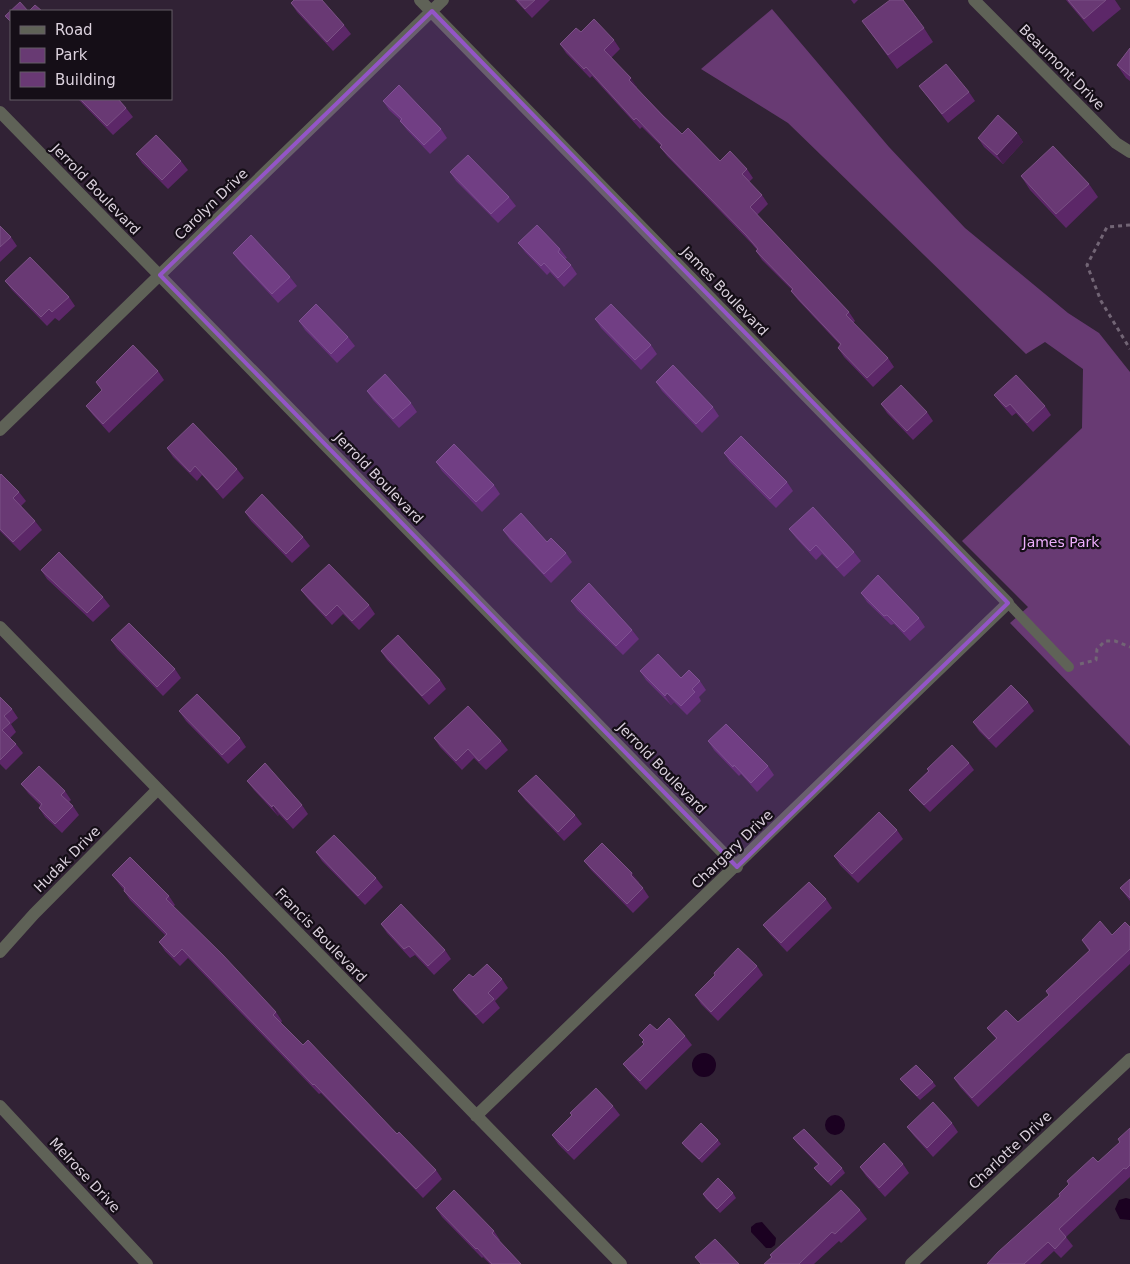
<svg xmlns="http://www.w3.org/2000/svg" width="1130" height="1264" font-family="'DejaVu Sans',sans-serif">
<rect width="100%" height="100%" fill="#312235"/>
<!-- green -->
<path fill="#683a73" d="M 772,9 L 889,147 L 965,228 L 1068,313 L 1099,333 L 1130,372 L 1130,746 L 1010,623 L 1028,607 L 962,541 L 1082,428 L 1083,369 L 1045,342 L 1026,354 L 788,123 L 701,69 Z"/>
<!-- water -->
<path fill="#1b0121" d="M692 1065a12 12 0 1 1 24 0a12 12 0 1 1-24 0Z
M825 1125a10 10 0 1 1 20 0a10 10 0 1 1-20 0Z
M 1126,1198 L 1130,1199 L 1130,1220 L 1120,1219 L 1115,1209 L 1119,1200 Z
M 762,1222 L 776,1238 L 775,1245 L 771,1248 L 766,1248 L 751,1232 L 751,1227 L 756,1223 Z"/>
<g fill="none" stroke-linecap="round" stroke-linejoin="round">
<!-- path -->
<path stroke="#726575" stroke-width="3" stroke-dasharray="4 4" stroke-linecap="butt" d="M 1130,225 L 1107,227 L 1087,265 L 1101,301 L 1130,349
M 1080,664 L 1096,660 L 1097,649 L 1105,641 L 1115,641 L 1130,647"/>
<!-- service -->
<path stroke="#5f6257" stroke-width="10" d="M 1008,603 L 1069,667"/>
<!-- minor -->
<path stroke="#5f6257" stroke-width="12" d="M 420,0 L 1008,603 L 476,1116
M 974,0 L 1116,143 L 1130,152
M 0,112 L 737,867
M 0,430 L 443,0
M 0,627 L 621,1264
M 0,952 L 34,914 L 158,789
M 0,1106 L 147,1264
M 911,1264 L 1130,1059"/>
</g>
<!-- wall -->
<path fill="#5c2768" d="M 515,0 L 550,0 L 532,18 Z
M 851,0 L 858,0 L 854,4 Z
M 1066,0 L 1115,0 L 1121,9 L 1093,32 Z
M 291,3 L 344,25 L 351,34 L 333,51 L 297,12 Z
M 862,21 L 924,28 L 933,42 L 897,69 Z
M 581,32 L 614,40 L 620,49 L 611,58 L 637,87 L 636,88 L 682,134 L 720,161 L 747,169 L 753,178 L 749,182 L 762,195 L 768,204 L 757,215 L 849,312 L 855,321 L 853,323 L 888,358 L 894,367 L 873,387 L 844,357 L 838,348 L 840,345 L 798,300 L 791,291 L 792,290 L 762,260 L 756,251 L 757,250 L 752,244 L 667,156 L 660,147 L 661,146 L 642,127 L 640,129 L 592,76 L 590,78 L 566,53 L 560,44 Z
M 1130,48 L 1130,81 L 1126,78 L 1117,65 Z
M 919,86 L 969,92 L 975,101 L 948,123 Z
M 78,99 L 118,99 L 126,108 L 133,117 L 113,135 Z
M 383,101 L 441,129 L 447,138 L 430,154 L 407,130 L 400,121 L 401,121 L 389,110 Z
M 1017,133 L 1023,142 L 1003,164 L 984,147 L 978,138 Z
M 136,154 L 181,161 L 188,170 L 168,189 L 142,163 Z
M 450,172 L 509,197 L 516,206 L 498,223 L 456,181 Z
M 1021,176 L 1089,184 L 1098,197 L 1066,228 L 1030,190 Z
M 0,226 L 11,237 L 17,246 L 0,262 Z
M 518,243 L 560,249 L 567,258 L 565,259 L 571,265 L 577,274 L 564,287 L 550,272 L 547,275 L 525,252 Z
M 233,253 L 290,277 L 297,286 L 278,303 L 240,262 Z
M 5,281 L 69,297 L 75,306 L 59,321 L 55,318 L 47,326 L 12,290 Z
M 595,319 L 651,345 L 657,354 L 641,370 L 601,328 Z
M 299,321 L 348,337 L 355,346 L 337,363 L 305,330 Z
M 158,371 L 164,380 L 109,433 L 93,415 L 86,406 L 102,390 L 96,382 Z
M 656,382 L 713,407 L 719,416 L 702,433 L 662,391 Z
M 367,391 L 411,403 L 417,412 L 399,428 L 373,400 Z
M 994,395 L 1045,406 L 1051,415 L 1033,432 L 1016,413 L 1012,416 L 1001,404 Z
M 881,404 L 927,412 L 933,421 L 913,440 L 887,413 Z
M 167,448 L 237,469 L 244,478 L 223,499 L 202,475 L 197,481 L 173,457 Z
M 724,453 L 787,482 L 793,491 L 776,508 L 730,462 Z
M 436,462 L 494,485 L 500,494 L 482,512 L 442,471 Z
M 0,475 L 19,492 L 26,501 L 21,506 L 35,521 L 42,530 L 20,551 L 0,531 Z
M 245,512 L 303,537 L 310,546 L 292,563 L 251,521 Z
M 789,529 L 854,552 L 861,561 L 844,577 L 822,554 L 816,560 L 796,538 Z
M 503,530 L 547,542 L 566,553 L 572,562 L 551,583 L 510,540 Z
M 41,570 L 103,597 L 110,606 L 93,622 L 47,579 Z
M 301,590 L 369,605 L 375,614 L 359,630 L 343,614 L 332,625 L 308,599 Z
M 861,593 L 919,618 L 925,627 L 910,641 L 894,624 L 891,625 L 867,602 Z
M 571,601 L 632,630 L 639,639 L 623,655 L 577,610 Z
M 111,640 L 175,669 L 181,678 L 163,696 L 117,649 Z
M 381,651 L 440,680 L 446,689 L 429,705 L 387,660 Z
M 640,671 L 700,681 L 706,690 L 699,697 L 701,701 L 687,715 L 674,702 L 671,705 L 646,680 Z
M 0,697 L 12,709 L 18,718 L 11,724 L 16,732 L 10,738 L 16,744 L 23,753 L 6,770 L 0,764 Z
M 1028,702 L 1034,711 L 996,748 L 979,731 L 973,722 Z
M 179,711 L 240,738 L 246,747 L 228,764 L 186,721 Z
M 434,738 L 501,741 L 508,750 L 486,770 L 474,758 L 462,770 L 440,747 Z
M 708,741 L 768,766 L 774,775 L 757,792 L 741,774 L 739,776 L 714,750 Z
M 969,763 L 974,770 L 930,812 L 915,797 L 909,790 L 928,771 Z
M 247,781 L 302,805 L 308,814 L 293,829 L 279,814 L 278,816 L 254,790 Z
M 21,784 L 65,791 L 71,800 L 69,802 L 73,806 L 79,815 L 62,833 L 45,817 L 39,808 L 41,806 L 28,793 Z
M 518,791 L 575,815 L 582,824 L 564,841 L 525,800 Z
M 897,830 L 903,839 L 858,883 L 840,865 L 834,856 Z
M 316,852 L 376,878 L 383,887 L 365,905 L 322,861 Z
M 584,861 L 639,882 L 638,883 L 643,888 L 649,897 L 633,913 L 591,870 Z
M 112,875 L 169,896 L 175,905 L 173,907 L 276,1012 L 282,1021 L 281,1023 L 303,1045 L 436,1170 L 442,1179 L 423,1198 L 321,1093 L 319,1094 L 188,958 L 180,966 L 165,951 L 159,942 L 165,935 L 130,900 L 124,891 L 124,890 L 119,884 Z
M 1130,879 L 1130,901 L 1120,888 Z
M 826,899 L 832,908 L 787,952 L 770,934 L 763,925 Z
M 381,924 L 445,950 L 451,959 L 434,975 L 415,955 L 410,958 L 387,933 Z
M 1130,927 L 1130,964 L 978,1107 L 960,1087 L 954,1078 L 996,1039 L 987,1028 L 1018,1022 L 1049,995 L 1046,991 L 1089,951 L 1082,940 L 1112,935 Z
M 757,966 L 763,975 L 718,1021 L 701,1004 L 695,995 Z
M 473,977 L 502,979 L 508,988 L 495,1001 L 500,1008 L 483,1024 L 459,999 L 453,990 Z
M 657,1030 L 685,1036 L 692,1045 L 646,1090 L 630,1073 L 623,1064 L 644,1044 L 644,1041 L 639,1035 Z
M 900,1079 L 933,1082 L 936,1086 L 920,1100 L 904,1084 Z
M 613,1106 L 620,1115 L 574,1160 L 558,1144 L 552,1135 Z
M 952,1123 L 958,1132 L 933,1157 L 914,1136 L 907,1127 Z
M 1130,1128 L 1130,1177 L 1066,1237 L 1073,1246 L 1061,1258 L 1054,1251 L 1040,1264 L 987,1264 L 1120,1142 Z
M 793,1138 L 842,1168 L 845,1173 L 831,1186 L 818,1173 L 814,1168 L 818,1165 L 797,1143 Z
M 718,1140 L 721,1144 L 702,1163 L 685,1147 L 682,1143 Z
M 903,1164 L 909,1173 L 885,1197 L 866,1176 L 860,1167 Z
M 733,1193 L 736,1198 L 720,1213 L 706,1199 L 703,1194 Z
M 436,1208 L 494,1231 L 500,1240 L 499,1241 L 521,1264 L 490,1264 L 483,1257 L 482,1258 L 442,1217 Z
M 860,1210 L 867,1219 L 841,1243 L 839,1241 L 814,1264 L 764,1264 L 771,1257 L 770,1255 Z"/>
<!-- shaded-wall -->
<path fill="#451d4e" d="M 631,78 L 637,87 L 635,89 L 629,80 Z
M 1017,133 L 1023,142 L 1003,164 L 997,155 Z
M 667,693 L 674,702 L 671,705 L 665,696 Z
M 273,805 L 279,814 L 278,816 L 272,807 Z
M 632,873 L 639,882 L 637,884 L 631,875 Z"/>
<!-- building -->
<path fill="#693974" stroke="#7b5185" d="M 294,0 L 322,0 L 344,25 L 327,42 L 291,3 Z
M 517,0 L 535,0 L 525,9 Z
M 890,0 L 903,0 L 924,28 L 888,55 L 862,21 Z
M 1068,0 L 1106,0 L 1084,19 Z
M 20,2 L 28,11 L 11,11 L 11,22 L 5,16 Z
M 35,5 L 42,11 L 29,11 Z
M 594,19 L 614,40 L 604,50 L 631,78 L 629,80 L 663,116 L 682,134 L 688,128 L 720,161 L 730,151 L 747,169 L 742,174 L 762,195 L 750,207 L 849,312 L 846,315 L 888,358 L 867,378 L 838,348 L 841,344 L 791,291 L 793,289 L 756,251 L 758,249 L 746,235 L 660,147 L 662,145 L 636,118 L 634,120 L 586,67 L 584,69 L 560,44 L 576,28 L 581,32 Z
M 1130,48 L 1130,76 L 1117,65 Z
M 946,64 L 969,92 L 942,114 L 919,86 Z
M 399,85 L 441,129 L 424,145 L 400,121 L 402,119 L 383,101 Z
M 80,99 L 118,99 L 126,108 L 107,126 Z
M 998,115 L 1017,133 L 997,155 L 978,138 Z
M 156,135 L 181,161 L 162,180 L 136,154 Z
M 1053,146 L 1089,184 L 1056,214 L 1021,176 Z
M 468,155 L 509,197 L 491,214 L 450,172 Z
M 537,225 L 560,249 L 558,252 L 571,265 L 558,278 L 544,263 L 541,266 L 518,243 Z
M 0,226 L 11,237 L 0,247 Z
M 251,235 L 290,277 L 272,294 L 233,253 Z
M 30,257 L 69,297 L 52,312 L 49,309 L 41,317 L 5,281 Z
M 316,304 L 348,337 L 331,354 L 299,321 Z
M 611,304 L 651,345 L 635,360 L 595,319 Z
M 133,345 L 158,371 L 103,424 L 86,406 L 102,390 L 96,382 Z
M 673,365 L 713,407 L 696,424 L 656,382 Z
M 385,374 L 411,403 L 393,419 L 367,391 Z
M 1016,375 L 1045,406 L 1027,423 L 1010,404 L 1006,407 L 994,395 Z
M 901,385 L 927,412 L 907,431 L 881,404 Z
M 193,423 L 237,469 L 217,490 L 195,466 L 190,472 L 167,448 Z
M 741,436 L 787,482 L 770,499 L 724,453 Z
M 454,444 L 494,485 L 476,502 L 436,462 Z
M 1,474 L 19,492 L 13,498 L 35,521 L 13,542 L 0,529 L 0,475 Z
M 262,494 L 303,537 L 286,554 L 245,512 Z
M 813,507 L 854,552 L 837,568 L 816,545 L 810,551 L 789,529 Z
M 521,513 L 547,542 L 551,538 L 566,553 L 544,574 L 503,530 Z
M 59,552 L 103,597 L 87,613 L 41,570 Z
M 329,564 L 369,605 L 352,621 L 337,605 L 326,616 L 301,590 Z
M 878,575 L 919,618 L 904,632 L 887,615 L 884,616 L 861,593 Z
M 589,583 L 632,630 L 616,646 L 571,601 Z
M 129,623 L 175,669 L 157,687 L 111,640 Z
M 398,635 L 440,680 L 422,696 L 381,651 Z
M 658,654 L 681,678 L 689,670 L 700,681 L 692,689 L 695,692 L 681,706 L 667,693 L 665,696 L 640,671 Z
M 1011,685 L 1028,702 L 989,739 L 973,722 Z
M 197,694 L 240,738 L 222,755 L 179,711 Z
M 0,697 L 12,709 L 4,716 L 10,723 L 2,730 L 16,744 L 0,760 Z
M 468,706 L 501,741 L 479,761 L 468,749 L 456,761 L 434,738 Z
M 726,724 L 768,766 L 751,783 L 734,765 L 733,767 L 708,741 Z
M 952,745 L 969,763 L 924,805 L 909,790 L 929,771 L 927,769 Z
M 265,763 L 302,805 L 287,820 L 273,805 L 272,807 L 247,781 Z
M 39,766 L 65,791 L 61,795 L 73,806 L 55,824 L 39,808 L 42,804 L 21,784 Z
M 536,775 L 575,815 L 558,832 L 518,791 Z
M 879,812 L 897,830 L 852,874 L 834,856 Z
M 334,835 L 376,878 L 358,896 L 316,852 Z
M 602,843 L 632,873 L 631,875 L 643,888 L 627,904 L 584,861 Z
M 130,857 L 169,896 L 166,899 L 223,955 L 276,1012 L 273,1015 L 303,1045 L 308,1040 L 397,1134 L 399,1132 L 436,1170 L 416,1189 L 314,1084 L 313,1085 L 182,949 L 174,957 L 159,942 L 167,934 L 124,891 L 125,888 L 112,875 Z
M 1130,879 L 1130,898 L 1120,888 Z
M 809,882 L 826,899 L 781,943 L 763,925 Z
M 401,904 L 445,950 L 428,966 L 409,946 L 404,949 L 381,924 Z
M 1100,921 L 1112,935 L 1125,922 L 1130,927 L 1130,949 L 972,1098 L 954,1078 L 997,1038 L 987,1028 L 1006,1010 L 1018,1022 L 1049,995 L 1046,991 L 1090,950 L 1082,940 Z
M 738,948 L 757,966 L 711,1012 L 695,995 L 715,975 L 714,973 Z
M 487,964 L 502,979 L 488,993 L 494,999 L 476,1015 L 453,990 L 469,974 L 473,977 Z
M 669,1018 L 685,1036 L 640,1081 L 623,1064 L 644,1044 L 642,1042 L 644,1040 L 639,1035 L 650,1024 L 657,1030 Z
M 916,1065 L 933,1082 L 917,1096 L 900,1079 Z
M 596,1088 L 613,1106 L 568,1151 L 552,1135 L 572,1115 L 570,1113 Z
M 933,1102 L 952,1123 L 927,1148 L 907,1127 Z
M 701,1123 L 718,1140 L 699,1159 L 682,1143 Z
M 1130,1128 L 1130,1165 L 1126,1169 L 1124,1168 L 1059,1229 L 1066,1237 L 1055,1249 L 1048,1242 L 1024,1264 L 987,1264 L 998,1252 L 1060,1196 L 1059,1194 L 1069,1184 L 1067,1181 L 1093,1157 L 1098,1162 L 1120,1142 L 1118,1139 Z
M 804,1129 L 842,1168 L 828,1182 L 814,1168 L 819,1164 L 793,1138 Z
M 884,1143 L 903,1164 L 879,1188 L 860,1167 Z
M 718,1178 L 733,1193 L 717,1209 L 703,1194 Z
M 454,1190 L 494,1231 L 492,1233 L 521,1264 L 492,1264 L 477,1248 L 476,1249 L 436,1208 Z
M 841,1190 L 860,1210 L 835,1234 L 832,1232 L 799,1264 L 764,1264 L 772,1257 L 770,1255 Z
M 715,1239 L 739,1264 L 701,1264 L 695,1257 Z"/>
<!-- marked area -->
<path fill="#9355c6" fill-opacity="0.2" stroke="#9355c6" stroke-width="4" stroke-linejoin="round" d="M 432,11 L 1008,603 L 737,867 L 160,275 Z"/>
<g text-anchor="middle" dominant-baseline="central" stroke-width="4.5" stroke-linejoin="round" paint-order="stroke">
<!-- street labels -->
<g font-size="14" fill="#dbd1dd" stroke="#150e17">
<text transform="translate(1062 67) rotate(45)">Beaumont Drive</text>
<text transform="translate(96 189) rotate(46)">Jerrold Boulevard</text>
<text transform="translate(211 204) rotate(-44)">Carolyn Drive</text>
<text transform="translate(725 291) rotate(46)">James Boulevard</text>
<text transform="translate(379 478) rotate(46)">Jerrold Boulevard</text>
<text transform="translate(662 768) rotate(46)">Jerrold Boulevard</text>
<text transform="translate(732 849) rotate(-44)">Chargary Drive</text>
<text transform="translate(67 859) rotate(-45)">Hudak Drive</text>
<text transform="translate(321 935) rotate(46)">Francis Boulevard</text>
<text transform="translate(1010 1150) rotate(-43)">Charlotte Drive</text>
<text transform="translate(85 1175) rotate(47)">Melrose Drive</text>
</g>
<!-- park labels -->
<g font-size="14" fill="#eeaffd" stroke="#150e17">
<text x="1061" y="542">James Park</text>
</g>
</g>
<!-- legend -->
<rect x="10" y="10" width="162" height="90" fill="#150e17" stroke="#645c66"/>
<rect x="20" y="26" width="25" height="8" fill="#5f6257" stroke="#645c66"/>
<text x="55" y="35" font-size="15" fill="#dbd1dd">Road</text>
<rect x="20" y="48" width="25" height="15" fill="#683a73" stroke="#645c66"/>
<text x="55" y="60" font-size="15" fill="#dbd1dd">Park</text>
<rect x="20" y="72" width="25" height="15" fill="#693974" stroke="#645c66"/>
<text x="55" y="85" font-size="15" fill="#dbd1dd">Building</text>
</svg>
